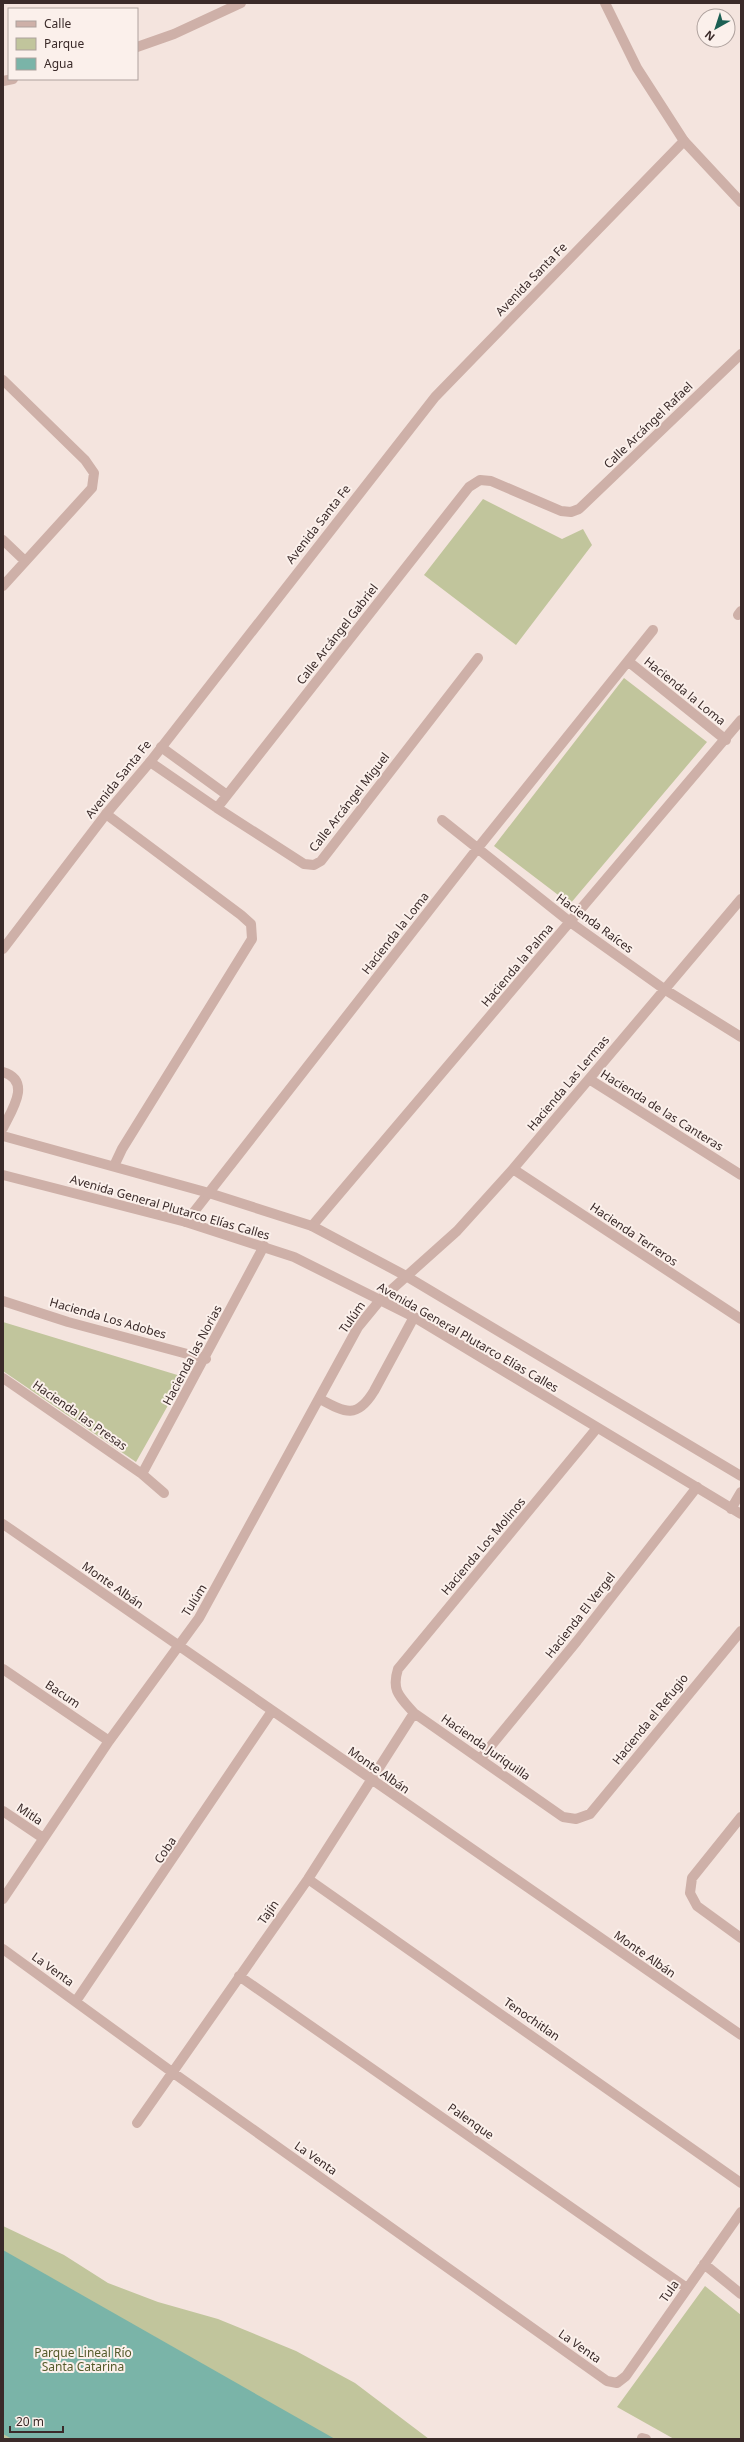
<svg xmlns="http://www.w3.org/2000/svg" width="744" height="2442" font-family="'Noto Sans',sans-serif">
<rect width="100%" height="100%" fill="#f4e4de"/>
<!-- green -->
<path fill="#c1c59c" d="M 483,499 L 562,539 L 583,529 L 592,545 L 516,645 L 424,575 Z
M 624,678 L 707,742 L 570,904 L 494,846 Z
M 3,1322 L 184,1377 L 136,1462 L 3,1371 Z
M 3,2226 L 64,2255 L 108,2283 L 158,2302 L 218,2319 L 296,2351 L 355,2383 L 429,2439 L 3,2439 Z
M 705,2286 L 741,2315 L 741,2439 L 674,2439 L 617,2407 Z"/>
<!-- water -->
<path fill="#7ab4a8" d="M 3,2250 L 335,2439 L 12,2439 L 3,2434 Z"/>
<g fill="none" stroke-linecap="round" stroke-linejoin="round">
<!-- service -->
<path stroke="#ceb0a8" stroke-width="10" d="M 738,615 L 741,611
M 106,814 L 241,915 L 251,924 L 252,939 L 122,1149 L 114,1166
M 3,1072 C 32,1081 12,1110 3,1128
M 320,1399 C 346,1413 357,1419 374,1391 L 414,1317"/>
<!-- minor -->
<path stroke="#ceb0a8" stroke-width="10" d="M 137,47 L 174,34 L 241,3
M 3,81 L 13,79
M 684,141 L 741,202
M 3,380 L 85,460 L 94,473 L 92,488 L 3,586
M 3,540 L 25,561
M 629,662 L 726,740
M 161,747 L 227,795
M 150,762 L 217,808 L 304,864 L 314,865 L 321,861 L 478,658
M 217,808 L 469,487 L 480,480 L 491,481 L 561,511 L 571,512 L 579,509 L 741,354
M 442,820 L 570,922 L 664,989 L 741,1037
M 589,1079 L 741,1175
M 513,1169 L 741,1319
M 186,1222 L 477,849 L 653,630
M 312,1226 L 741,720
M 3,1301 L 68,1322 L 206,1359
M 3,1378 L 142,1474 L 164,1493
M 597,1428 L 398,1669 C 391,1691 400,1697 414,1713 L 563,1817 L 576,1819 L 590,1814 L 741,1631
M 142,1474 L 264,1246
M 3,1524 L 741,2035
M 3,1669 L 109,1741
M 481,1758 L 577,1641 L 697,1487
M 3,1811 L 43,1838
M 741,1817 L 692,1878 L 690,1893 L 697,1906 L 741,1938
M 308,1879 L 741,2183
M 3,1899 L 109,1741 L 199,1618 L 358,1327 L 381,1299 L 457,1231 L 513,1169 L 741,899
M 3,1949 L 172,2072 L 607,2381 L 617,2383 L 626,2376 L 741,2212
M 239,1976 L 687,2288
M 76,2001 L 272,1711
M 137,2123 L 308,1879 L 414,1713
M 704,2264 L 741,2294
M 642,2438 L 646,2439"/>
<!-- tertiary -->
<path stroke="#ceb0a8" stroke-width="10" d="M 3,949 L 106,814 L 150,762 L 435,397 L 684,141 L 637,68 L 605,3
M 3,1136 L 209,1193 L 312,1226 L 406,1276 L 741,1476
M 3,1175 L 186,1222 L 294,1257 L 414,1317 L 741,1514
M 731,1509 L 741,1492"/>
</g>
<g text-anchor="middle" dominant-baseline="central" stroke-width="4" stroke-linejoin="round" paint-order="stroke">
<!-- street labels -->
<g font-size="12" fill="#3a2a29" stroke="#fbf0eb">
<text transform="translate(531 279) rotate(-46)">Avenida Santa Fe</text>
<text transform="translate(648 425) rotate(-44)">Calle Arcángel Rafael</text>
<text transform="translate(318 524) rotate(-52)">Avenida Santa Fe</text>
<text transform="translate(337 634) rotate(-52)">Calle Arcángel Gabriel</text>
<text transform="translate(685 691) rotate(39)">Hacienda la Loma</text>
<text transform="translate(118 779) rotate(-51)">Avenida Santa Fe</text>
<text transform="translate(349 802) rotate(-52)">Calle Arcángel Miguel</text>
<text transform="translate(595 923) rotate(36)">Hacienda Raíces</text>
<text transform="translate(395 933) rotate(-52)">Hacienda la Loma</text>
<text transform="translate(517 965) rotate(-50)">Hacienda la Palma</text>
<text transform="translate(568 1083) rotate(-50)">Hacienda Las Lermas</text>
<text transform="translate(662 1110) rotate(32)">Hacienda de las Canteras</text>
<text transform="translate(170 1207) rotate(16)">Avenida General Plutarco Elías Calles</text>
<text transform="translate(634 1234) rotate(34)">Hacienda Terreros</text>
<text transform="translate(352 1317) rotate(-55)">Tulúm</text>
<text transform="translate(108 1318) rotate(16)">Hacienda Los Adobes</text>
<text transform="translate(468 1337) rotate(30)">Avenida General Plutarco Elías Calles</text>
<text transform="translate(192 1355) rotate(-62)">Hacienda las Norias</text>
<text transform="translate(80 1415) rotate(35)">Hacienda las Presas</text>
<text transform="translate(483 1546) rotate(-50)">Hacienda Los Molinos</text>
<text transform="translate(113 1585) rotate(35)">Monte Albán</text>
<text transform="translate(194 1600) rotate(-58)">Tulúm</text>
<text transform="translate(580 1615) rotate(-52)">Hacienda El Vergel</text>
<text transform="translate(63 1694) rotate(34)">Bacum</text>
<text transform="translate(650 1719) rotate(-51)">Hacienda el Refugio</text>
<text transform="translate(486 1747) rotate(35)">Hacienda Juriquilla</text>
<text transform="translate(379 1770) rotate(35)">Monte Albán</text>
<text transform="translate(30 1814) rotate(34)">Mitla</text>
<text transform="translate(165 1850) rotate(-56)">Coba</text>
<text transform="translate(268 1912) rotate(-55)">Tajín</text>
<text transform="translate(645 1954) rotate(35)">Monte Albán</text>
<text transform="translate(53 1969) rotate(36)">La Venta</text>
<text transform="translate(532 2019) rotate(35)">Tenochitlan</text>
<text transform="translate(471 2121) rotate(35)">Palenque</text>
<text transform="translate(316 2158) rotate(35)">La Venta</text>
<text transform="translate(669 2291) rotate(-55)">Tula</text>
<text transform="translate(580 2346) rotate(35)">La Venta</text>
</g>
<!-- park labels -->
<g font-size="12" fill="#555b2b" stroke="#fbf0eb">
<text x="83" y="2352">Parque Lineal Río<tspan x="83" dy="14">Santa Catarina</tspan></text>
</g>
</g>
<!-- border -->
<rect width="744" height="2442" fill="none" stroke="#3a2a29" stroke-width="8"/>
<!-- legend -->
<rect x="8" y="8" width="130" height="72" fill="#fbf0eb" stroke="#aea19d"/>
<rect x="16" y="21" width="20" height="6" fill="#ceb0a8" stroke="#aea19d"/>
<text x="44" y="28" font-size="12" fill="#3a2a29">Calle</text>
<rect x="16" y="38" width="20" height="12" fill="#c1c59c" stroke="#aea19d"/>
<text x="44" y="48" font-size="12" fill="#3a2a29">Parque</text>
<rect x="16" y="58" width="20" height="12" fill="#7ab4a8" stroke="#aea19d"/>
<text x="44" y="68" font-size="12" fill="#3a2a29">Agua</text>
<!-- north arrow -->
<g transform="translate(716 28) rotate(219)"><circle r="19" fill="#fbf0eb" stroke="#aea19d"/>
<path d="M0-3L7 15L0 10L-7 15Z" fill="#1b5f53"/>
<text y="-6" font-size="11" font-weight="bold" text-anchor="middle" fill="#3a2a29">N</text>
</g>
<!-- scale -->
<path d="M10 2426v6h53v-6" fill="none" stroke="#3a2a29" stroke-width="2"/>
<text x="16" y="2426" font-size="12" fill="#3a2a29" stroke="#fbf0eb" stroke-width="3" paint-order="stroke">20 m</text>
</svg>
